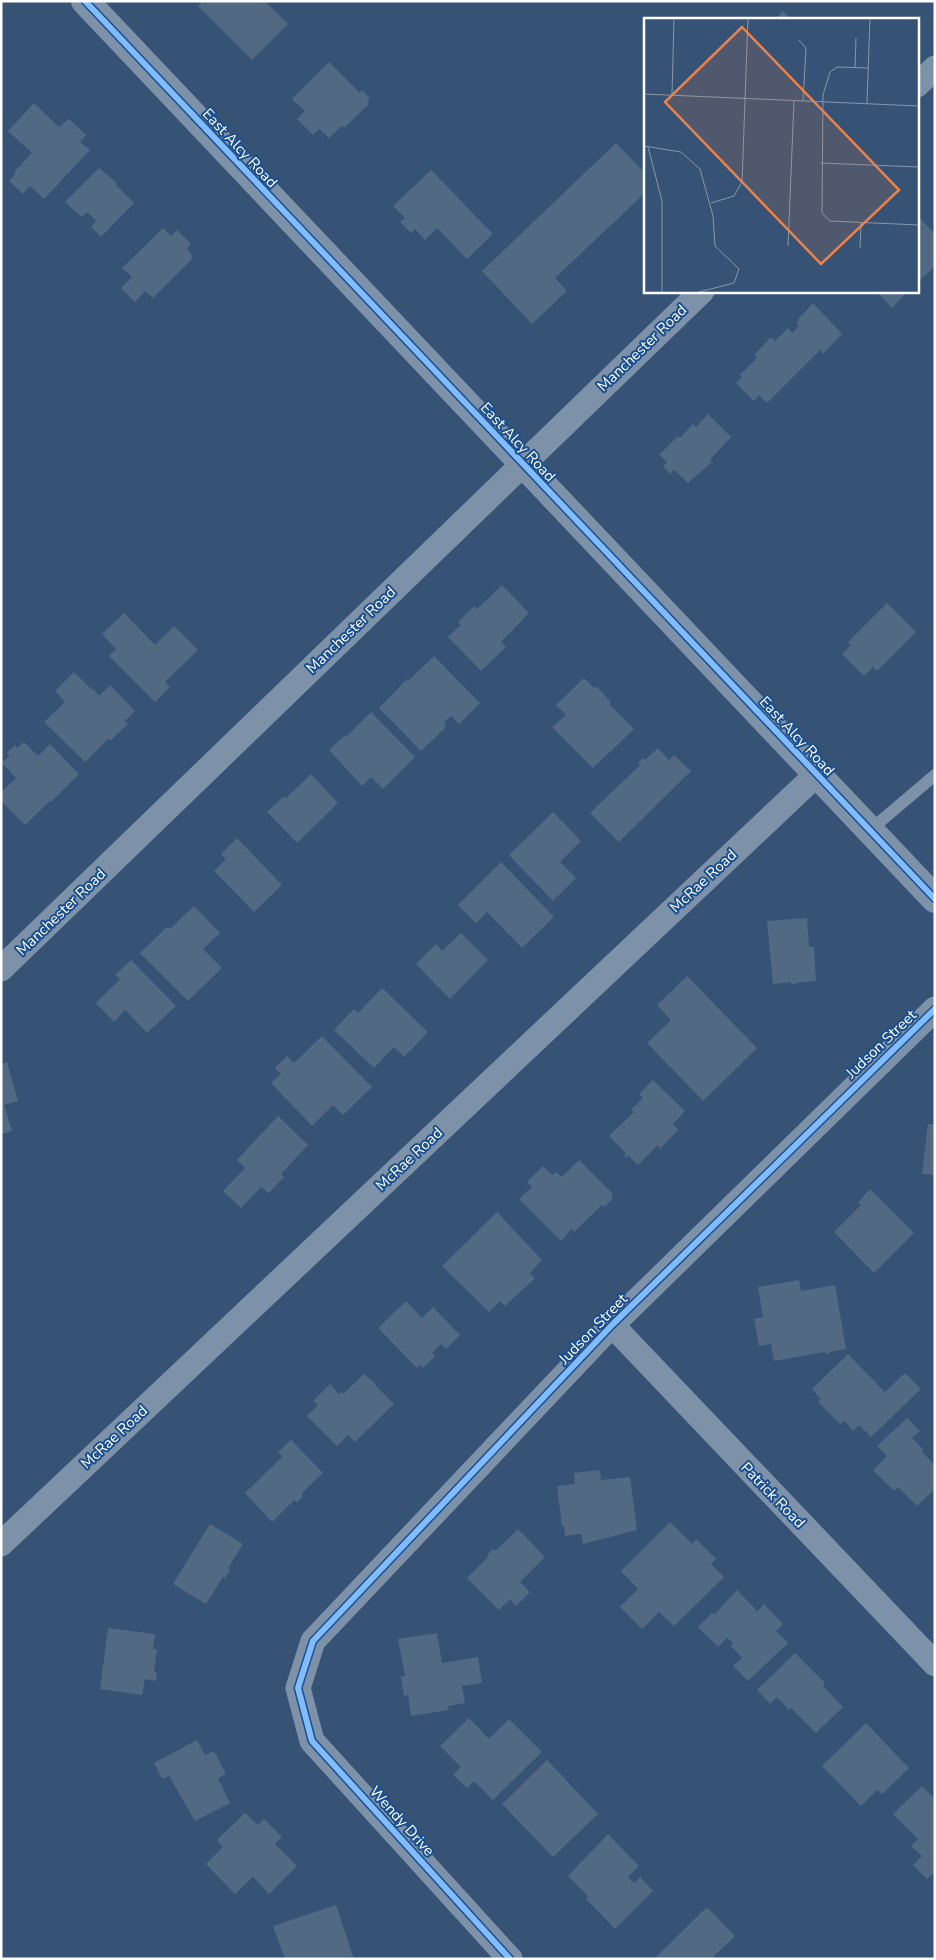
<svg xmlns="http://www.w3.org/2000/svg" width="936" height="1960" font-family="'Nunito Sans',sans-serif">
<rect width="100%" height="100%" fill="#365274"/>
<!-- building -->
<path fill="#526984" d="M 203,1 L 265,1 L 288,24 L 252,60 L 198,6 Z
M 783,11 L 791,19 L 775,19 Z
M 329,62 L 360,93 L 362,90 L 370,98 L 367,102 L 369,104 L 344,128 L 342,126 L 329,138 L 319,129 L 313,135 L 297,119 L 305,111 L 292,99 Z
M 34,103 L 59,127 L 69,119 L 86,135 L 80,142 L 90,150 L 44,199 L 30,186 L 23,194 L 9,181 L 16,173 L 14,172 L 32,153 L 8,131 Z
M 616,143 L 645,173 L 645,193 L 555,278 L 567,291 L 532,324 L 482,271 Z
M 99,168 L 117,183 L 116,185 L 134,203 L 101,237 L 91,227 L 96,221 L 87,212 L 82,217 L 65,202 Z
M 431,170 L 493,234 L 467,259 L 437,228 L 425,240 L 415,229 L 411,233 L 400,222 L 405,218 L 393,206 Z
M 919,217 L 935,234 L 935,266 L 917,283 L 917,219 Z
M 163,228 L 171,236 L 177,230 L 191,244 L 187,249 L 192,255 L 191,256 L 193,258 L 153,298 L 145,291 L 135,302 L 121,288 L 132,277 L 122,268 Z
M 876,291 L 908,291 L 892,308 Z
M 813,303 L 842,334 L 823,354 L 820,350 L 767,403 L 759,395 L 754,401 L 736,383 L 742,377 L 740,375 L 757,358 L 754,355 L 771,337 L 775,341 L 788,328 L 792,333 L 799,326 L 796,323 L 799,320 L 798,319 Z
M 708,414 L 731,437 L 710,460 L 712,462 L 688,483 L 674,470 L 670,474 L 663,466 L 667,462 L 659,455 L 678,436 L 680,438 L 693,424 L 696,427 Z
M 502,585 L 529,613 L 501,642 L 506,647 L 481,671 L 448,637 L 461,625 L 458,622 L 474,606 L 477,609 Z
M 887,603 L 916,632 L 877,671 L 873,667 L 864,676 L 842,654 L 851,645 L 848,642 Z
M 124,613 L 155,645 L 174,626 L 198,650 L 165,682 L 170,687 L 155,702 L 109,656 L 116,649 L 102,634 Z
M 434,656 L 480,703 L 459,724 L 451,716 L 444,722 L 446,727 L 421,751 L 379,708 L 407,679 L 408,681 Z
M 74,672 L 91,689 L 92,688 L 97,693 L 97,695 L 100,695 L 110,685 L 135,711 L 125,721 L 128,724 L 110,741 L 108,739 L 85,762 L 44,722 L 65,702 L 55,691 Z
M 584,678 L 594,688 L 596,686 L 611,702 L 609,704 L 634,729 L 593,768 L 552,727 L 566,715 L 556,705 Z
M 371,712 L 415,757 L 383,789 L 371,777 L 362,786 L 329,750 L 345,735 L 346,737 Z
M 24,742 L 38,756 L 50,744 L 79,774 L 51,802 L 50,801 L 25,825 L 1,801 L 1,792 L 16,778 L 2,763 L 9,756 L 7,753 L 15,745 L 17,748 Z
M 658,748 L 669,760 L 674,755 L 691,771 L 619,842 L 590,813 L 640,765 L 638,763 L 643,758 L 645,760 Z
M 311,774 L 338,803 L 297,843 L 267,812 L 284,796 L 286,798 Z
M 553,812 L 581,841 L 560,862 L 576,878 L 553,901 L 509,855 Z
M 237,838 L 282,885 L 254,912 L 214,871 L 226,859 L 221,854 Z
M 501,862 L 554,917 L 522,948 L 487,912 L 476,923 L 458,905 Z
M 194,906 L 220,933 L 203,949 L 222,968 L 188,1001 L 140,953 L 167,927 L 170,929 Z
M 807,918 L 809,947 L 814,947 L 816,981 L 795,983 L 795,984 L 791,984 L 791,982 L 773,984 L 767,921 Z
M 461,933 L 488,960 L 450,999 L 416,964 L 436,944 L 442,951 Z
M 131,960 L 176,1006 L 147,1033 L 125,1010 L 114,1022 L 96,1003 L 120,979 L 115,975 Z
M 687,976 L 757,1048 L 703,1101 L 647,1043 L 671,1020 L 657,1005 Z
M 382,988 L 428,1032 L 404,1057 L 394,1047 L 374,1068 L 334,1030 L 354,1009 L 358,1013 Z
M 322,1036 L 372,1087 L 343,1115 L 333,1105 L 312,1126 L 271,1083 L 281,1074 L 275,1068 L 287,1056 L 294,1063 Z
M 7,1062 L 18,1101 L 4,1105 L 12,1131 L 1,1134 L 1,1064 Z
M 653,1080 L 685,1111 L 673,1124 L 678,1130 L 660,1149 L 658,1145 L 638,1165 L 628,1155 L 626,1158 L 624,1155 L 626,1153 L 609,1136 L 634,1112 L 631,1110 L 643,1098 L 639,1094 Z
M 278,1116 L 308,1145 L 281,1174 L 284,1177 L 269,1193 L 261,1187 L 241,1208 L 223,1191 L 245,1168 L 237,1160 Z
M 928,1124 L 935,1125 L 935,1175 L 922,1174 Z
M 579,1160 L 613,1194 L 611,1197 L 613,1199 L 604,1207 L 602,1205 L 574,1232 L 572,1229 L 561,1241 L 519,1199 L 532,1187 L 527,1182 L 543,1166 L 552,1175 L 556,1172 L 562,1177 Z
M 870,1189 L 914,1233 L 874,1273 L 834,1232 L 861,1205 L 858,1202 Z
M 497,1212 L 542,1260 L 530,1273 L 535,1278 L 505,1306 L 500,1301 L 489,1312 L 442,1266 Z
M 799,1280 L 801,1291 L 835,1285 L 846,1349 L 829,1352 L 830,1353 L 825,1354 L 825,1352 L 774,1361 L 771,1344 L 759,1346 L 754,1319 L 763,1317 L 758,1287 Z
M 406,1301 L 422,1318 L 433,1307 L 460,1335 L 446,1349 L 441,1344 L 432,1353 L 435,1356 L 423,1368 L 420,1365 L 417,1368 L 378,1328 Z
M 848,1354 L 885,1392 L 905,1373 L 921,1389 L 871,1437 L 859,1425 L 853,1431 L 844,1421 L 840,1424 L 818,1402 L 821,1399 L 812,1389 Z
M 364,1374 L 376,1384 L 375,1385 L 394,1404 L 355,1442 L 348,1435 L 337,1446 L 307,1416 L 318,1405 L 313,1401 L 330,1384 L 339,1394 L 342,1392 L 343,1394 Z
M 907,1418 L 920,1431 L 912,1438 L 924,1450 L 922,1452 L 935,1465 L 935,1489 L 917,1506 L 898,1487 L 894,1491 L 873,1470 L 887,1456 L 877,1446 Z
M 291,1440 L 323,1473 L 302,1493 L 303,1496 L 297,1502 L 294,1500 L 272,1522 L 245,1493 L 282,1457 L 278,1452 Z
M 600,1470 L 601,1480 L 630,1477 L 637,1530 L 583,1544 L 581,1534 L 565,1536 L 564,1526 L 562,1526 L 557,1486 L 575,1484 L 574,1473 Z
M 670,1522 L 692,1544 L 696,1539 L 716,1559 L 711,1564 L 724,1577 L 674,1626 L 659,1612 L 642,1629 L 620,1607 L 638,1589 L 621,1571 Z
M 210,1524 L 243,1544 L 228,1568 L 230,1570 L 225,1578 L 223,1577 L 206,1604 L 173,1584 Z
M 518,1529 L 545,1557 L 520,1582 L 530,1592 L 516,1606 L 510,1599 L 499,1610 L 467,1578 L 488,1557 L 487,1555 L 493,1549 L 495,1551 Z
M 737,1590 L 757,1611 L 764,1604 L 783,1624 L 776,1631 L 788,1643 L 748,1681 L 733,1666 L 742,1658 L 731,1646 L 733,1643 L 727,1638 L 718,1647 L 698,1627 L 712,1613 L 714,1615 Z
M 108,1628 L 155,1634 L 153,1649 L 157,1649 L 154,1672 L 157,1672 L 156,1681 L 145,1679 L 142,1695 L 100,1689 Z
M 437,1633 L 442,1663 L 478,1657 L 482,1683 L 462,1686 L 465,1703 L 448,1706 L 449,1710 L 411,1716 L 408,1695 L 404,1696 L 401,1676 L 405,1676 L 398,1639 Z
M 795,1653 L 825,1683 L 823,1686 L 843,1707 L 816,1733 L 791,1708 L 789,1710 L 777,1697 L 770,1704 L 757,1690 Z
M 469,1718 L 489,1739 L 509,1719 L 542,1752 L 493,1800 L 474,1781 L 467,1788 L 453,1775 L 461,1767 L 440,1746 Z
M 866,1723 L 909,1768 L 882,1794 L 877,1790 L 861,1806 L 822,1766 Z
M 197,1740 L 205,1755 L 214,1751 L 226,1774 L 218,1778 L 230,1803 L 195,1821 L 169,1776 L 162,1779 L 154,1763 Z
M 547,1760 L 598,1814 L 553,1857 L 502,1804 Z
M 922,1786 L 935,1799 L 935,1872 L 927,1879 L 913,1865 L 922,1856 L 911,1846 L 918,1839 L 893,1814 Z
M 245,1813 L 258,1825 L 264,1819 L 282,1837 L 275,1844 L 297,1866 L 269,1894 L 253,1877 L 235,1894 L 206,1864 L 223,1847 L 217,1840 Z
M 608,1834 L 639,1866 L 628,1877 L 634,1883 L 640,1877 L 653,1891 L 615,1929 L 586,1899 L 588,1896 L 568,1876 Z
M 336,1905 L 354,1959 L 285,1959 L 273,1926 Z
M 707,1907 L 735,1936 L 711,1959 L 654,1959 Z"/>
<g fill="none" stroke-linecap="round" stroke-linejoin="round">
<!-- service -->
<path stroke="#7d92a8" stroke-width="12" d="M 869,831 L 935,775"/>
<!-- minor -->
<path stroke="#7d92a8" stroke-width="25" d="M 917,85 L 935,68
M 1,969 L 702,291
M 612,1325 L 935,1664
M 1,1544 L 816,775
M 510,1959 L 312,1741 L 298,1688 L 313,1641 L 612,1325 L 935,1009"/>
<!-- tertiary -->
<path stroke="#7d92a8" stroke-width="28" d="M 85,1 L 935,899"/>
<defs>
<path id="cycleway" d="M 85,1 L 935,899
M 510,1959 L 312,1741 L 298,1688 L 313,1641 L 612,1325 L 935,1009"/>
</defs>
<!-- cycleway casing -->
<use href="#cycleway" stroke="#1b4f8f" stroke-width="9"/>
<!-- cycleway -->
<use href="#cycleway" stroke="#80bcff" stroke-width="6"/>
</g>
<g text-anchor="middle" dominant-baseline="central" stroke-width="4" stroke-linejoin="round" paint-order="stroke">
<!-- street labels -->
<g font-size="15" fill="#fff" stroke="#1b4f8f">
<text transform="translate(240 148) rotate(47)">East Alcy Road</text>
<text transform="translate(642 348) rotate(-44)">Manchester Road</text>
<text transform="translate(518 442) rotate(47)">East Alcy Road</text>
<text transform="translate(351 630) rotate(-44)">Manchester Road</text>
<text transform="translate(797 736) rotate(47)">East Alcy Road</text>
<text transform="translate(703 881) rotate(-43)">McRae Road</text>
<text transform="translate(61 912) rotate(-44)">Manchester Road</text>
<text transform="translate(881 1044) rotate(-44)">Judson Street</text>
<text transform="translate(409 1159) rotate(-43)">McRae Road</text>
<text transform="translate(593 1329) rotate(-46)">Judson Street</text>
<text transform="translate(114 1437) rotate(-43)">McRae Road</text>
<text transform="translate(773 1495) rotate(46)">Patrick Road</text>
<text transform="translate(402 1821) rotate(48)">Wendy Drive</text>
</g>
</g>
<!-- overview -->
<g transform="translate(644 18)">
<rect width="275" height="275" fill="#365274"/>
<path fill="none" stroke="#8697ac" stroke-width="1" d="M 155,22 L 162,30 L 159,83M 211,50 L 212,20M 224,50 L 193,49 L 186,54 L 179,77 L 178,195 L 186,203 L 275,207M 0,76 L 275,88M 28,77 L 30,0M 223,85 L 226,0M 0,128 L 37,134 L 56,151 L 69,198 L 71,228 L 95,251 L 90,265 L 51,275M 4,129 L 18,183 L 18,275M 177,145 L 275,149M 67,185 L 90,178 L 98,164 L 104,0M 144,228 L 150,83M 216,230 L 217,205"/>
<path fill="#ee8249" fill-opacity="0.15" stroke="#ee8249" stroke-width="2.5" d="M 98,9 L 255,172 L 177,246 L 21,84 Z"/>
<rect width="275" height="275" fill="none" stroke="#fff" stroke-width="2.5"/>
</g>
<!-- border -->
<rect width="936" height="1960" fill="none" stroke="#ffffff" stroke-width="5"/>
</svg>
